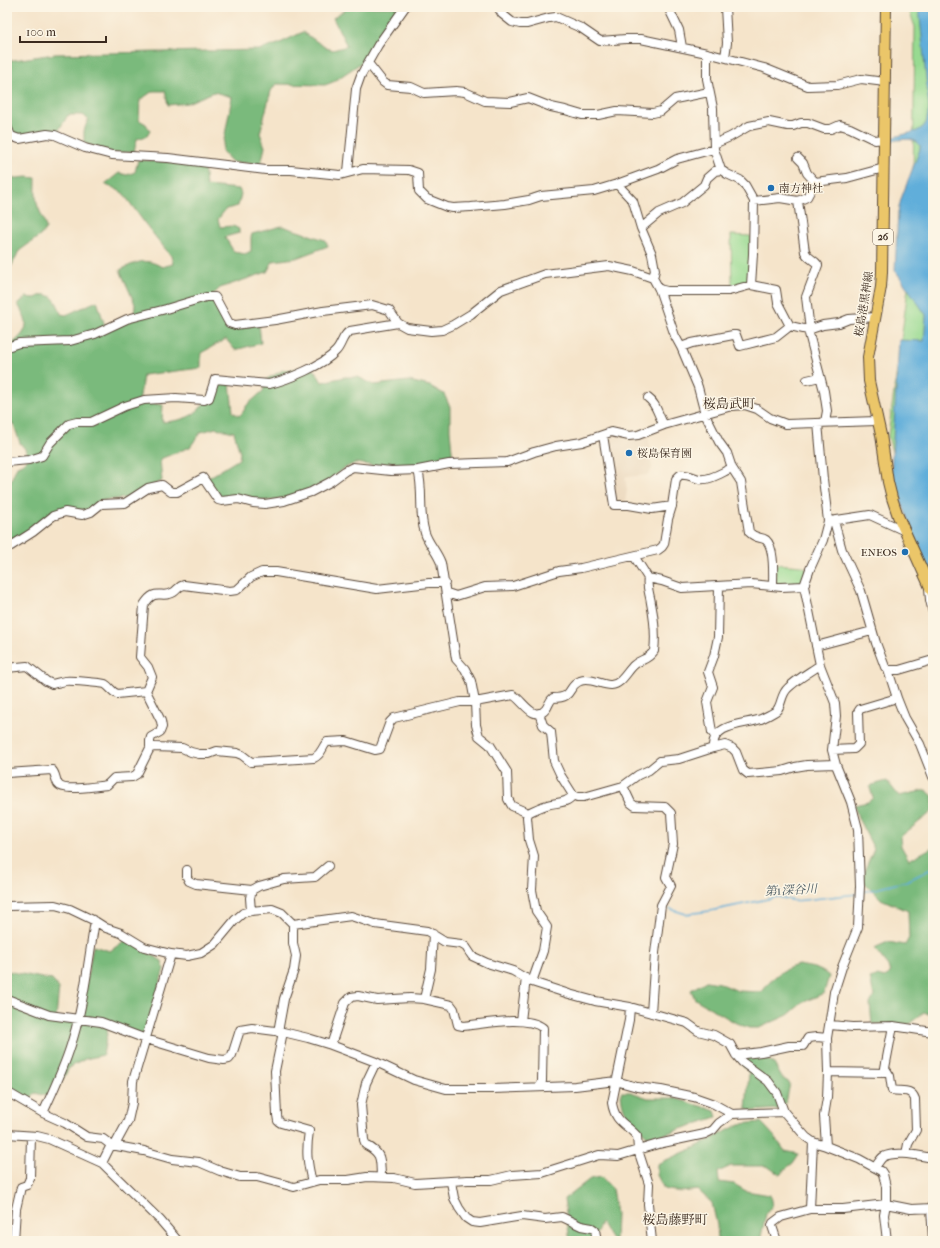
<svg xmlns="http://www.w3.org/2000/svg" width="940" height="1248" font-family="'IM FELL French Canon','Noto Serif JP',serif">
<rect width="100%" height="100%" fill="#fcf5e5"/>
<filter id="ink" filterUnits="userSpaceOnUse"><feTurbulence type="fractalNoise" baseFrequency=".025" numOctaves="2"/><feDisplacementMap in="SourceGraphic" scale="8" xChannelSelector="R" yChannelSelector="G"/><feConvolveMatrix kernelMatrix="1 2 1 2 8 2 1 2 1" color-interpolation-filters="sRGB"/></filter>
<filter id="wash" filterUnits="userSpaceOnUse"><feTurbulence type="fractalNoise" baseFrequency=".012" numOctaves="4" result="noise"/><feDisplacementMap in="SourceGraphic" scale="16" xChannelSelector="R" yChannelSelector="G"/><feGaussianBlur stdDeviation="0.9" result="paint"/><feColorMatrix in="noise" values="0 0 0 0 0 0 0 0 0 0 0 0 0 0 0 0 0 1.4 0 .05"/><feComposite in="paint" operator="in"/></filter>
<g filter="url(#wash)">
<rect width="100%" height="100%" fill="#f5e4ca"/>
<!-- built -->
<path fill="#e9d4b8" d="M 648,433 L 652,469 L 647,475 L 625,477 L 627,490 L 625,503 L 617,503 L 605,437 Z"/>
<!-- green -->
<path fill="#98da91" stroke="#6a8258" d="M 908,7 L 933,7 L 933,599 L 926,587 L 888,436 L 912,259 L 915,27 Z
M 731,235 L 751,236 L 749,284 L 732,287 Z
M 775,564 L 802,566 L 807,569 L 803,583 L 776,584 Z"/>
<!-- forest -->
<path fill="#7aba7b" stroke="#5a724c" d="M 349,7 L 401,7 L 365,54 L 371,56 L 333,82 L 325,85 L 276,84 L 271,91 L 260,133 L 265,147 L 261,164 L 232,162 L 222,151 L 232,97 L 214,92 L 187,103 L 168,105 L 165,91 L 153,91 L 140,100 L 139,120 L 146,124 L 150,131 L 147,136 L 137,139 L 134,152 L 112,153 L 84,143 L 84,131 L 88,119 L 83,115 L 68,115 L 57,133 L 19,136 L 10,131 L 7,118 L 7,61 L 55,54 L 259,50 L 278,44 L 303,32 L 326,48 L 333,50 L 347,46 L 333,18 Z
M 138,160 L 204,164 L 206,186 L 239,189 L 241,194 L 238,206 L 226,209 L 218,219 L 220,227 L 233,226 L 239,229 L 239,233 L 225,237 L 234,252 L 245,254 L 251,251 L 251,237 L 252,234 L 282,226 L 325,240 L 328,246 L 296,258 L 273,261 L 267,272 L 220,288 L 213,295 L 229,326 L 236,329 L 259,324 L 261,343 L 235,350 L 226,339 L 201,353 L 201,368 L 143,375 L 139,403 L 151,403 L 163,405 L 162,422 C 198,420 201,408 219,381 L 230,383 L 233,412 L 239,416 L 243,412 L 247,405 L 263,391 L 267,379 L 283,370 L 312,368 L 316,372 L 322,382 L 345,377 L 358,377 L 374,385 L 409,381 L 430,386 L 444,394 L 450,407 L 450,430 L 453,461 L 412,468 L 391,468 L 355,463 L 343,469 L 326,483 L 288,497 L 266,501 L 239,496 L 221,497 L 207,478 L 213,475 L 239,459 L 240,453 L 234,432 L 216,428 L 201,432 L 190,447 L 160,459 L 162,481 L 126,498 L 98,501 L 89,510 L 62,510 L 34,529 L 7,542 L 7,490 L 17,466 L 24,463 L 28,457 L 25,449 L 20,443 L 14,425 L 7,419 L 7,348 C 15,341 30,332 25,319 C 24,314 20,309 18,304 L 26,297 C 29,297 32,298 35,298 C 38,297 39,296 42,295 C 54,293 58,305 61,314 L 66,315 L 97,301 L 105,326 L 134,315 L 135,304 L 120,270 C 137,262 145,257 162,267 L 173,264 L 171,256 L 146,225 L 123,193 L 114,188 L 108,186 L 105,184 L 119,173 L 127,175 L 135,172 Z
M 27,177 L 36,178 C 36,188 35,198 38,207 C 41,214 44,220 46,228 L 41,235 L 19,251 L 11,267 L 7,270 L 7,179 Z
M 887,781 L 899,796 L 926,790 L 933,796 L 933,811 L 900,837 L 901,846 L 909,860 L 933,847 L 933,1016 L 924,1012 L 909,1024 L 872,1024 L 870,1004 L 874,996 L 870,978 L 877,976 L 885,978 L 890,973 L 888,966 L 874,948 L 888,942 L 905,945 L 909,938 L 908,911 L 881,899 L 863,881 L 865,869 L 874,849 L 859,820 L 854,805 L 868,802 L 873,798 L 870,788 L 872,785 Z
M 127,939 L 162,961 L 164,969 L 145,1033 L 142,1035 L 109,1023 L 103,1055 L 85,1059 L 69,1068 L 58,1087 L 47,1096 L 35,1093 L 28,1101 L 7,1089 L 7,971 L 52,980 L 59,988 L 56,1019 L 79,1022 L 93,946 L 110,951 Z
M 798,965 C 810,967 820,968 829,976 L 824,993 L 802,1003 L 788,1015 L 759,1028 L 749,1028 L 736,1023 L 695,999 L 691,990 L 706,981 L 719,983 L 738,991 L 762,992 C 773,977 780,970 798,965 Z
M 739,1056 L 760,1058 L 773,1062 L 782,1078 L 790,1083 L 786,1103 L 778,1109 L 751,1111 L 746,1109 L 749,1073 L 743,1066 Z
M 621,1092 L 631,1092 L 648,1098 L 674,1098 L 707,1108 L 715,1111 L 717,1117 L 659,1136 L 647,1136 C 631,1121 622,1115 621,1092 Z
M 761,1122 L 774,1136 L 785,1151 L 799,1154 L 793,1163 L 784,1170 L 780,1175 L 767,1166 L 731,1166 L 718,1172 L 719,1182 L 734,1184 L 746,1191 L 770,1195 L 772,1206 L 766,1214 L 760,1241 L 718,1241 L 717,1225 L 712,1203 L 698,1190 L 680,1192 L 664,1189 L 657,1175 L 657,1164 L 696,1147 L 740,1124 Z
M 601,1177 L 612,1188 L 616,1214 L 615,1241 L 613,1241 C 608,1236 605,1226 601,1223 L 593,1241 L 570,1241 L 564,1199 L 590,1179 Z"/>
<!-- water -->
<path fill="#60aeda" stroke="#4e6c7c" d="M 919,7 L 933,7 L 933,578 L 911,528 L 891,472 L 899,340 L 924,341 L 926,315 L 895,270 L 898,212 L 901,199 L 920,149 L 920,145 C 913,136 901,140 891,141 L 890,138 L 917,131 L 923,127 L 926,123 L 929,109 Z"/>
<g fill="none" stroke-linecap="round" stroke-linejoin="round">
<!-- stream -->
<path stroke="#60aeda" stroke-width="1.5" d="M 863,892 L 907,881 L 933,868
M 670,909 L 686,914 L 710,911 L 778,897 L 795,901 L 857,894"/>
</g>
</g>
<g filter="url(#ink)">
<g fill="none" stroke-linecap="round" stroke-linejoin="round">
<defs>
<path id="minor" d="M 498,7 L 502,14 L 512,22 L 520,24 L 527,24 L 549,18 L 556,17 L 581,28 L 600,41 L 626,39 L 641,39 L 707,53 L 764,68 L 808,86 L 837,85 L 861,79 L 885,82
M 668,7 L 679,30 L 682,47
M 725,7 L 727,43 L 725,57
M 707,53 L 707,79 L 713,108 L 714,149
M 368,63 L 383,82 L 387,85 L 411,87 L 424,93 L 456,91 L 465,92 L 485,101 L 510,102 L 528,98 L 551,107 L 565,110 L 582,115 L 598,115 L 617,111 L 653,113 L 661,111 L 675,99 L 709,92
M 7,126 L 11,136 L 19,139 L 47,134 L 55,135 L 85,148 L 112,155 L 168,158 L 266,170 L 291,170 L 340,175 L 363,169 L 409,170 L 418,173 L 419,191 L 427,199 L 447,207 L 453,208 L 471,207 L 505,204 L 529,200 L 541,196 L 594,191 L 617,184 L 658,169 L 677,159 L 714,149 L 721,170 L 727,174 L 740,180 L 745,185 L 754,201 L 780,198 L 798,201 L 807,197 L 815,182 L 847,178 L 884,168
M 714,144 L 730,137 L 749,126 L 769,122 L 788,126 L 793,126 L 801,123 L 808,123 L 824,129 L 831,129 L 840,125 L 850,128 L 875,140 L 884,139
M 798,158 L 803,163 L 807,173 L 815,182
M 348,172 L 356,89 L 361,75 L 378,45 L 405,7
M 617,184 L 633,201 L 641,228 L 652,254 L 655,270 L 653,278
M 798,201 L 805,252 C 808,259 814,259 818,265 L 806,297 L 810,330
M 641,228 L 659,213 L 682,203 L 704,185 L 707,178 L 715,171 L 721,170
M 751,285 L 753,254 L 754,201
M 659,289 L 667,291 L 729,291 L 751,285 L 776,290 L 778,303 L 790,326 L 808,330 L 823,325 L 839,323 L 849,319 L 876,317
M 808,330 L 824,391 L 827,411 L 825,422
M 7,347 L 19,343 L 70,341 L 95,334 L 127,319 L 166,309 L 206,297 L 215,297 L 229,323 L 235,325 L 275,320 L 323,311 L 372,305 L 389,310 L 398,323 L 407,328 L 431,331 L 442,330 L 453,325 L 471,314 L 501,290 L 545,274 L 609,266 L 633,271 L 653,278 L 659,289 L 675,336 L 681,347 L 698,387 L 705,414 L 719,442 L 727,453 L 732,468 L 741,482 L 749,532 C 757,540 760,536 766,540 C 775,548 773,574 773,586
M 681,347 L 692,343 L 733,335 L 736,335 L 740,346 L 776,337 L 790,326
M 807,380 L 820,377
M 648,398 C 657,404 658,416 664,425
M 818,423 L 823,479 L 828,521 L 823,540 L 810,569 L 804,586 L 820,665 L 835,703 L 836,716 L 832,750 L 836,765 L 851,802 L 858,829 L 860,886 L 858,927 L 842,967 L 834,992 L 831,1013 L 827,1038 L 828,1072 L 827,1098 L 824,1116 L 826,1146
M 603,435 L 614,505 L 629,505 L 652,509 L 672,506
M 7,462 L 29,460 L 42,456 L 50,443 L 69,424 L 77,422 L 91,422 L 125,406 L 144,400 L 176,398 L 204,400 L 209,398 L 215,379 L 269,384 C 287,380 324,365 336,351 C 342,345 342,335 350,331 L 398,323
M 418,470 C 424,491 418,512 425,533 C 428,543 437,552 441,563 L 456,659 L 465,669 L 471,681 L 475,702 L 476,725 L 479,736 L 490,745 L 507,772 L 508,799 L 512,806 L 528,813 C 534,810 540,807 547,805 C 556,802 567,804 573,795
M 830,521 L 870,515 L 905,531
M 834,521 L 842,550 L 861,591 L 876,643 L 885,667 L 888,670 L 899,670 L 933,660
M 7,547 L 11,546 L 33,532 L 53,516 L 65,512 L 82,515 L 91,512 L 101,504 L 125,503 L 148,488 L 162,485 L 171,492 L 177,492 L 203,478 L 218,500 L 222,501 L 238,499 L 253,503 L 265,504 L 284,501 L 311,492 L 330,482 L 345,471 L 353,467 L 391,471 L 418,470 L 449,464 L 507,462 L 534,452 L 556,446 L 582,442 L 611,432 L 629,436 L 638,435 L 664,425 L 732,406 L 745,405 L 757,409 L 770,418 L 786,424 L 877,421
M 648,578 L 662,581 L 682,588 L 751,584 L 781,587 L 804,586
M 929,588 L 930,600 L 933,613
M 447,593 L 456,596 L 485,587 L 513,586 L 559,571 L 581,568 L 658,550 L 662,547 L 664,544 L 668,519 L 672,506 L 676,479 L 680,475 C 687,474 692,477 699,479 C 710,481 722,472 732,468
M 816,646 L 872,631
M 7,668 L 27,666 L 46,681 L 52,684 C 56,683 61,682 65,681 C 69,680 102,683 105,684 C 110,687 112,692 117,694 L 146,691
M 888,670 L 897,698 L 905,718 L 920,744 L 933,777
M 539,713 L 543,725 L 551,732 L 554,761 L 561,776 L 573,795 L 577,797 L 584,797 L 623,786 L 638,775 L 649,770 L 660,761 L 679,759 L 713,748 L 725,745 L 732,748 L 736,752 L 743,770 L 748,774 L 782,771 L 795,767 L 807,765 L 835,764
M 715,736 L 712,732 L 707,702 L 713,687 L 708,672 L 714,656 L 718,637 L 719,586
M 150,748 L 154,747 L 182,748 L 191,752 L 199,754 L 209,754 L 217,751 L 237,753 L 242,755 L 251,762 L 314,758 C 323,753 321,748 327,742 L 346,741 L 375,750 L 380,749 L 390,722 L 394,718 L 460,702 L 475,702 L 513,695 C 522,699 534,724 546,709 C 549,705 549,701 553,698 C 575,698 566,687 580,681 C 590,677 601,685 611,685 C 622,684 627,671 634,665 C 642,658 647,661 654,651 C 656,636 654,618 651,603 C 650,594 646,587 648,578 L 634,556
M 713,748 C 712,723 744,725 761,719 C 765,717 774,713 777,710 C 782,704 781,694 788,688 C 797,679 810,672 820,665
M 832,750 L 854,749 L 859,744 L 858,712 L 860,709 L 897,698
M 7,773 L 52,770 C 56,774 55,779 58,784 C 63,792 98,786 107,785 L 114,778 L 132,777 L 137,774 L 150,748 L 150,741 L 151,737 L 160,732 L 162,727 L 161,721 L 146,691 L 152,677 L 148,667 L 140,657 L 144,605 C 156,586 161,600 174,592 C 178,589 179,586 184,585 L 230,591 L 237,590 L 251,577 L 262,572 L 276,572 L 377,589 L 429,583 L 445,583
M 623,786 L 631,803 L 635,806 L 665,807 L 671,813 L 673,844 L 666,877 L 671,886 L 661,905 L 655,953 L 651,1013
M 528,813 L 527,817 L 529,840 L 534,856 L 532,890 L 536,911 L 547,927 L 543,951 L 532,982
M 187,870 L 187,877 L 189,881 L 196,884 L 252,890
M 7,906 L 55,905 L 70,909 L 95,921 L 106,928 L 121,933 L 144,947 L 171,954 L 187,956 L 201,953 L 215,944 L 235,920 L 243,913 L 251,911 L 272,909 L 282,913 L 293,924 L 293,943 L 296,956 L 294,970 L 284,999 L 278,1032
M 251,911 L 250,898 L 252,890 L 259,886 L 284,879 L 315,877 L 328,866
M 293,924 L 351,916 L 375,924 L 427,931 L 445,942 L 461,944 L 466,947 L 472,956 L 487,963 L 513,971 L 532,982 L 569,994 L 595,1001 L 630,1007 L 687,1023 L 698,1031 L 714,1035 L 730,1044 L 736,1055 L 742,1062 L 768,1081 L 777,1093 L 784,1112 L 806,1137 L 813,1142 L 826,1146 L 859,1159 L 881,1171 L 883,1174 L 886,1187 L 886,1204 L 884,1215 L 887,1241
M 7,999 L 49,1015 L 101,1022 L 146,1039 L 209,1058 L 224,1060 L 229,1059 L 232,1055 L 240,1030 L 252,1028 L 283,1032 L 308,1038 L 331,1045 L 376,1062 L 414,1080 L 446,1089 L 492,1089 L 575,1086 L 616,1081 L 637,1087 L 661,1090 L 694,1097 L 714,1104 L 732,1114 L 784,1112
M 424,999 L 431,969 L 433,934
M 630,1007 L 629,1020 L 612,1103 C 615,1122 625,1123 637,1136 L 638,1150 L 649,1184 L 648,1204 L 652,1241
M 521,1021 L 526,978
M 830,1025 L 853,1027 L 893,1026 L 933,1032
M 893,1026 L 885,1068 L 890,1076 L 892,1090 C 901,1092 911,1088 915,1099 L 916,1130 L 908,1144 L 906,1154
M 283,1032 L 275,1071 L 277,1115 L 278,1121 L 281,1123 L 309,1131 C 306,1151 307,1162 312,1182
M 331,1045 L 345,1003 L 351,997 L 358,996 L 377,1000 L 410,998 L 424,999 L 451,1005 L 454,1009 L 458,1025 L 463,1026 C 483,1024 527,1015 543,1028 L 542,1081 L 540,1087
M 736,1055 L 761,1052 L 789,1046 L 803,1046 L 808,1038 L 817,1037 L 827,1038
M 376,1062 L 366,1083 L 361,1105 L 364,1140 L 366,1145 C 383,1154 380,1160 381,1177
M 828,1072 L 887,1073
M 7,1092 L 43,1113 L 65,1123 L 87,1137 L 103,1139 L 111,1145 L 144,1151 L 172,1159 L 199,1162 L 220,1171 L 240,1177 L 257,1177 L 294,1187 L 319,1180 L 348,1180 L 367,1177 L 394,1178 L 415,1183 L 468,1180 L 491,1180 L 512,1175 L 542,1173 L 599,1155 L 618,1156 L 658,1144 L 705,1134 L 713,1130 L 719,1123 L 732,1114
M 43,1113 C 53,1091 64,1068 71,1045 C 84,1005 88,962 95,921
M 7,1134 L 37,1136 L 49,1139 L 102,1163 L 160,1220 L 178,1241
M 115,1145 L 128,1121 L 132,1103 L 133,1081 L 171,954
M 102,1163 L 111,1145
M 875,1167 C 878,1164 880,1159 883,1157 C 896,1150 920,1156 933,1158
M 451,1182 L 454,1198 L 459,1208 L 466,1218 L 472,1222 L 480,1223 L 522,1216 L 545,1219 L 562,1217 L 581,1226 L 592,1228 L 595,1230 L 597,1241
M 931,1208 L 933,1240
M 810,1209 L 813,1142
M 14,1241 L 16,1209 L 21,1187 L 27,1185 L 30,1178 L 31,1136
M 777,1241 L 772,1226 L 773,1223 L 781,1217 L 810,1209 L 843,1209 L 886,1204 L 911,1209 L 933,1208"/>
<path id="major" d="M 886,7 L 882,272 L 881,287 L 868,357 L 869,381 L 881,435 L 888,482 L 892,498 L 898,516 L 933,594"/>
</defs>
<!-- minor casing -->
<use href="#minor" stroke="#574638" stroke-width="10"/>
<!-- major casing -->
<use href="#major" stroke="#574638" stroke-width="12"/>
<!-- minor -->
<use href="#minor" stroke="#fff" stroke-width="8"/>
<!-- major -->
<use href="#major" stroke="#ebc669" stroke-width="10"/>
</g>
</g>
<!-- markers -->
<g fill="#1f6fb2" stroke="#fcf5e5" stroke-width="1.5">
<circle cx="771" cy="188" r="4"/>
<circle cx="629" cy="453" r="4"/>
<circle cx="905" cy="552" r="4"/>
</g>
<g text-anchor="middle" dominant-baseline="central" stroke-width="3" stroke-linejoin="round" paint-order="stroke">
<!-- shield labels -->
<rect fill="#fcf5e5" stroke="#75675a" stroke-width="1" x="873" y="229" width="20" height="16" rx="3"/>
<g font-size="10" font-weight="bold" fill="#3b2a1e">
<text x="883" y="237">26</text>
</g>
<!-- poi labels -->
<g font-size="11" fill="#3b2a1e" stroke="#fcf5e5" text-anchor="start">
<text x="779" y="188">南方神社</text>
<text x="637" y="453">桜島保育園</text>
<text x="897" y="552" text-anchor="end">ENEOS</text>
</g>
<!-- street labels -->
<g font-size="11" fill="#3b2a1e" stroke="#fcf5e5">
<text transform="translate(864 304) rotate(-81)">桜島港黒神線</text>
</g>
<!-- water labels -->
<g font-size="12" font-style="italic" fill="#485860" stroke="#fcf5e5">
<text transform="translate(791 890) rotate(-3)">第1深谷川</text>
</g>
<!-- quarter labels -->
<g font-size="13" fill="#3b2a1e" stroke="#fcf5e5">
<text x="729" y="403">桜島武町</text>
<text x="675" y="1219">桜島藤野町</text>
</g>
</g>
<!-- margin -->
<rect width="940" height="1248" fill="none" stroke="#fcf5e5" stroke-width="24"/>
<!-- scale -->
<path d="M20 36v6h86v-6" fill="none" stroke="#3b2a1e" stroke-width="2"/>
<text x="26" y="36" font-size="12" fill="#3b2a1e" stroke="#fcf5e5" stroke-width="3" paint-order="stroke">100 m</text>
</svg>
